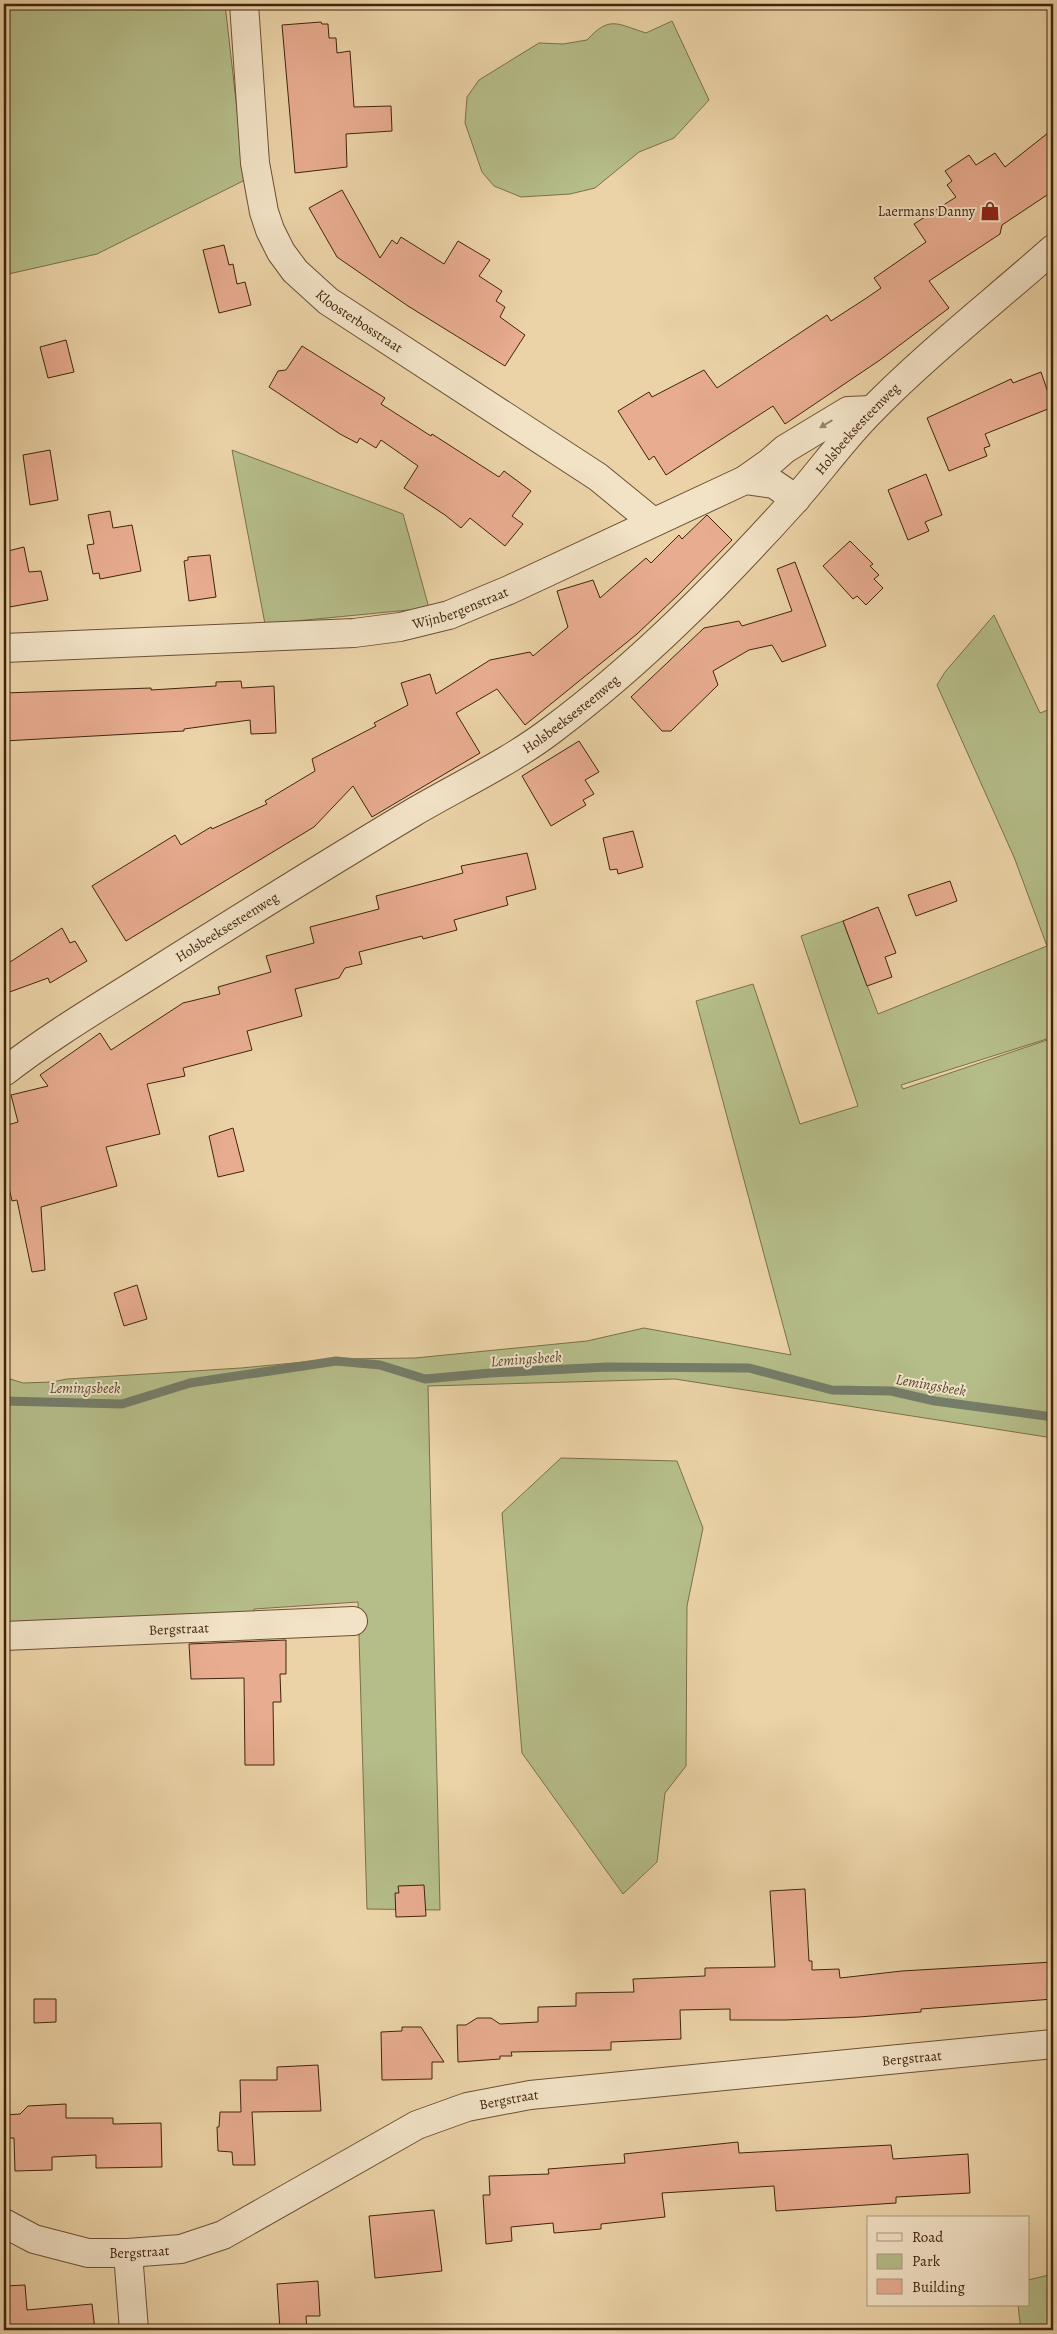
<svg xmlns="http://www.w3.org/2000/svg" width="1057" height="2334" font-family="Alegreya,serif">
<rect width="100%" height="100%" fill="#ebd3a7"/>
<filter id="stains"><feTurbulence type="fractalNoise" baseFrequency=".004" numOctaves="4"/><feColorMatrix values="0 0 0 0 .2 0 0 0 0 .09 0 0 0 0 .02 0 0 0 .5 -.17"/></filter>
<radialGradient id="worn" r=".72"><stop offset=".6" stop-color="#630" stop-opacity="0"/><stop offset="1" stop-color="#630" stop-opacity=".3"/></radialGradient>
<!-- green -->
<path fill="#b5bd89" stroke="#7b704b" d="M 4,4 L 225,4 L 245,180 L 97,254 L 4,275 Z
M 672,21 L 709,100 L 674,138 L 639,152 L 595,188 L 570,194 L 521,197 L 494,186 L 482,172 L 465,123 L 467,97 L 479,80 L 539,43 L 563,44 L 587,40 C 610,15 617,24 646,33 Z
M 232,450 L 403,514 L 429,608 L 265,624 Z
M 994,615 L 1040,713 L 1053,708 L 1053,1037 L 901,1085 L 903,1089 L 1053,1038 L 1053,1438 L 675,1379 L 428,1386 L 440,1910 L 367,1909 L 358,1602 L 254,1609 L 253,1619 L 4,1628 L 4,1377 L 23,1383 L 52,1382 L 67,1379 L 241,1368 L 336,1359 L 415,1358 L 587,1341 L 644,1328 L 791,1355 L 696,1001 L 753,984 L 800,1124 L 858,1106 L 801,936 L 843,921 L 878,1014 L 1047,946 L 1014,857 L 937,685 L 945,672 Z
M 561,1458 L 677,1461 L 703,1528 L 687,1606 L 686,1766 L 665,1793 L 657,1862 L 623,1894 L 522,1753 L 502,1513 Z
M 1053,2274 L 1053,2330 L 1021,2330 L 1018,2305 L 1028,2305 L 1028,2280 Z
M 440,2327 L 507,2330 L 440,2330 Z"/>
<g fill="none" stroke-linecap="round" stroke-linejoin="round">
<!-- stream -->
<path stroke="#757d69" stroke-width="9" d="M 4,1401 L 122,1404 L 190,1383 L 336,1361 L 380,1365 L 425,1379 L 491,1373 L 607,1367 L 749,1368 L 832,1390 L 891,1391 L 935,1401 L 1053,1417"/>
</g>
<!-- building -->
<path fill="#e8ac90" stroke="#41240d" d="M 321,22 L 322,24 L 328,24 L 329,38 L 336,38 L 337,53 L 350,51 L 354,107 L 391,106 L 392,131 L 346,134 L 347,167 L 295,173 L 282,25 Z
M 1053,129 L 1053,191 L 1002,225 L 1000,234 L 929,281 L 949,308 L 880,360 L 785,424 L 773,406 L 666,475 L 654,456 L 649,460 L 618,411 L 649,392 L 652,397 L 704,370 L 717,388 L 827,315 L 831,321 L 868,297 L 881,288 L 874,278 L 926,242 L 914,224 L 956,197 L 947,185 L 952,181 L 945,171 L 969,155 L 976,165 L 995,153 L 1005,167 Z
M 342,190 L 380,258 L 392,240 L 397,244 L 401,237 L 444,264 L 458,241 L 490,260 L 479,276 L 502,291 L 496,301 L 505,307 L 500,317 L 525,335 L 505,366 L 408,306 L 337,257 L 309,208 Z
M 224,245 L 229,265 L 233,264 L 237,284 L 245,282 L 251,305 L 219,313 L 203,250 Z
M 66,340 L 74,372 L 48,378 L 40,347 Z
M 302,346 L 385,398 L 381,404 L 431,436 L 432,434 L 499,477 L 504,471 L 531,491 L 512,516 L 523,524 L 505,546 L 470,518 L 461,528 L 445,515 L 404,488 L 418,466 L 381,440 L 376,448 L 360,438 L 357,443 L 340,434 L 269,387 L 278,371 L 286,370 Z
M 1041,372 L 1053,407 L 985,434 L 990,446 L 984,448 L 987,456 L 949,471 L 927,418 L 1011,379 L 1013,383 Z
M 50,450 L 58,500 L 30,505 L 23,455 Z
M 926,474 L 942,515 L 925,522 L 929,531 L 908,540 L 888,490 Z
M 110,511 L 113,528 L 132,525 L 141,571 L 100,579 L 99,573 L 93,574 L 87,545 L 94,544 L 88,515 Z
M 707,515 L 732,540 L 679,594 L 637,634 L 525,725 L 497,689 L 456,713 L 480,753 L 372,817 L 353,786 L 314,827 L 126,941 L 92,886 L 175,835 L 181,845 L 211,827 L 212,829 L 267,804 L 265,801 L 315,771 L 312,759 L 376,726 L 374,723 L 408,705 L 401,683 L 430,674 L 436,694 L 490,660 L 530,652 L 533,656 L 568,627 L 557,591 L 593,580 L 600,598 L 646,558 L 651,563 L 679,535 L 682,539 Z
M 850,541 L 873,564 L 870,566 L 879,575 L 874,579 L 883,588 L 866,605 L 857,596 L 853,599 L 823,566 Z
M 24,547 L 29,572 L 41,571 L 48,600 L 4,608 L 4,552 Z
M 210,555 L 216,597 L 189,601 L 184,561 L 188,560 L 188,557 Z
M 795,562 L 826,646 L 782,662 L 772,645 L 749,650 L 713,671 L 718,685 L 671,731 L 662,731 L 631,697 L 704,628 L 739,621 L 742,626 L 792,611 L 777,569 Z
M 241,681 L 242,688 L 274,686 L 276,733 L 251,734 L 250,720 L 184,729 L 184,731 L 4,741 L 4,693 L 151,688 L 151,690 L 216,686 L 216,682 Z
M 579,741 L 599,772 L 585,780 L 594,794 L 583,800 L 586,805 L 551,826 L 522,776 Z
M 633,831 L 643,867 L 618,874 L 617,869 L 610,870 L 603,838 Z
M 527,853 L 536,889 L 506,897 L 508,905 L 454,920 L 457,930 L 423,939 L 422,936 L 359,952 L 362,964 L 345,968 L 339,978 L 295,989 L 302,1016 L 247,1031 L 252,1050 L 183,1068 L 185,1076 L 147,1084 L 160,1134 L 106,1147 L 117,1186 L 41,1207 L 45,1270 L 32,1272 L 17,1200 L 12,1201 L 4,1166 L 4,1126 L 18,1122 L 11,1095 L 48,1086 L 40,1075 L 100,1033 L 111,1050 L 183,1003 L 220,994 L 218,987 L 271,972 L 266,956 L 314,943 L 310,927 L 379,909 L 376,896 L 463,873 L 461,866 Z
M 950,881 L 957,901 L 916,916 L 908,895 Z
M 878,907 L 896,953 L 885,957 L 892,977 L 867,986 L 843,921 Z
M 62,928 L 70,943 L 75,941 L 87,961 L 50,983 L 48,978 L 4,994 L 4,966 Z
M 233,1128 L 244,1171 L 218,1177 L 209,1136 Z
M 137,1285 L 147,1319 L 124,1326 L 114,1293 Z
M 286,1640 L 286,1674 L 280,1674 L 281,1702 L 273,1702 L 274,1765 L 245,1765 L 244,1678 L 191,1679 L 189,1644 Z
M 424,1885 L 426,1916 L 396,1917 L 395,1893 L 399,1893 L 398,1886 Z
M 805,1889 L 809,1961 L 812,1961 L 812,1970 L 839,1969 L 840,1978 L 902,1971 L 1053,1962 L 1053,1999 L 921,2009 L 921,2012 L 859,2017 L 785,2020 L 730,2020 L 730,2009 L 680,2010 L 681,2039 L 611,2042 L 611,2050 L 511,2052 L 512,2056 L 500,2056 L 500,2059 L 458,2062 L 457,2025 L 466,2025 L 477,2018 L 491,2018 L 500,2024 L 538,2022 L 538,2007 L 576,2006 L 576,1993 L 634,1992 L 633,1979 L 705,1976 L 705,1968 L 775,1967 L 770,1891 Z
M 34,1999 L 56,1999 L 56,2022 L 34,2023 Z
M 402,2027 L 421,2027 L 444,2062 L 432,2062 L 432,2079 L 382,2080 L 381,2032 L 402,2031 Z
M 318,2065 L 321,2111 L 252,2112 L 255,2165 L 233,2165 L 232,2152 L 218,2151 L 217,2127 L 219,2127 L 220,2112 L 241,2112 L 240,2080 L 277,2080 L 277,2067 Z
M 66,2104 L 66,2118 L 113,2118 L 113,2124 L 161,2123 L 162,2167 L 96,2168 L 96,2155 L 52,2157 L 52,2170 L 15,2171 L 14,2138 L 7,2138 L 6,2115 L 20,2114 L 28,2106 Z
M 738,2142 L 739,2153 L 891,2145 L 893,2159 L 968,2154 L 970,2193 L 896,2197 L 896,2203 L 776,2211 L 774,2186 L 662,2193 L 665,2217 L 601,2224 L 601,2229 L 554,2233 L 553,2223 L 511,2227 L 512,2241 L 486,2244 L 483,2195 L 490,2195 L 489,2176 L 549,2174 L 548,2169 L 625,2163 L 624,2154 Z
M 434,2210 L 442,2271 L 375,2278 L 369,2216 Z
M 318,2281 L 320,2316 L 306,2316 L 307,2330 L 280,2330 L 277,2284 Z
M 25,2285 L 27,2310 L 92,2304 L 95,2330 L 4,2330 L 4,2286 Z"/>
<g fill="none" stroke-linecap="round" stroke-linejoin="round">
<defs>
<g id="minor">
<path id="s1" d="M 244,4 L 255,163 L 264,212 L 270,230 L 281,252 L 295,271 L 328,301 L 598,477 L 653,522"/>
<path d="M 745,480 L 774,484 L 796,499"/>
<path id="s2" d="M 4,648 L 354,633 L 400,627 L 449,615 L 509,590 L 745,480 L 769,463 L 785,449 L 848,411 L 871,410"/>
<path id="s3" d="M 4,1636 L 353,1621"/>
<path id="s4" d="M 4,2223 L 34,2239 L 88,2253 L 128,2253 L 181,2249 L 223,2235 L 417,2125 L 467,2107 L 530,2095 L 1053,2044"/>
<path d="M 128,2253 L 134,2330"/>
</g>
<g id="tertiary">
<path id="s5" d="M 4,1072 C 50,1036 101,1006 150,975 C 237,920 325,865 414,812 C 460,785 510,762 553,729 C 641,663 719,584 793,502 C 818,474 840,443 867,415 C 925,355 991,304 1053,249"/>
</g>
</defs>
<!-- minor casing -->
<use href="#minor" stroke="#6c5034" stroke-width="30"/>
<!-- tertiary casing -->
<use href="#tertiary" stroke="#6c5034" stroke-width="30"/>
<!-- minor -->
<use href="#minor" stroke="#f2e2c6" stroke-width="28"/>
<!-- tertiary -->
<use href="#tertiary" stroke="#f2e2c6" stroke-width="28"/>
</g>
<!-- one-way arrows -->
<defs><path id="oneway-solid" d="M-6-.8H1V-3.2L6.5 0L1 3.2V.8H-6Z" transform="scale(1.25)"/></defs>
<use fill="#9a836a" href="#oneway-solid" transform="translate(826 424) rotate(149)"/>
<!-- icons -->
<defs>
<symbol id="shop-bare" viewBox="-9 -9 18 18"><path d="M-5-2.5h2.3a2.7 3.5 0 0 1 5.4 0H5L5.5 6h-11ZM-1.5-2.5h3a1.5 2.3 0 0 0-3 0Z" fill="#8f2418" stroke="#f2e2c6" stroke-width="2.5" paint-order="stroke"/></symbol>
</defs>
<g fill-rule="evenodd">
<use href="#shop-bare" x="976" y="197" width="28" height="28"/>
</g>
<g text-anchor="middle" dominant-baseline="central" stroke-width="4" stroke-linejoin="round" paint-order="stroke">
<!-- poi labels -->
<g font-size="14" fill="#41240d" stroke="#f2e2c6" text-anchor="end">
<text x="975" y="211">Laermans Danny</text>
</g>
<!-- street labels -->
<g font-size="14" fill="#41240d" stroke="#f2e2c6">
<text stroke="none"><textPath href="#s1" startOffset="358">Kloosterbosstraat</textPath></text>
<text stroke="none"><textPath href="#s5" startOffset="1076">Holsbeeksesteenweg</textPath></text>
<text stroke="none"><textPath href="#s2" startOffset="460">Wijnbergenstraat</textPath></text>
<text stroke="none"><textPath href="#s5" startOffset="671">Holsbeeksesteenweg</textPath></text>
<text stroke="none"><textPath href="#s5" startOffset="266">Holsbeeksesteenweg</textPath></text>
<text stroke="none"><textPath href="#s3" startOffset="175">Bergstraat</textPath></text>
<text stroke="none"><textPath href="#s4" startOffset="951">Bergstraat</textPath></text>
<text stroke="none"><textPath href="#s4" startOffset="546">Bergstraat</textPath></text>
<text stroke="none"><textPath href="#s4" startOffset="141">Bergstraat</textPath></text>
</g>
<!-- water labels -->
<g font-size="15" font-style="italic" fill="#574934" stroke="#f2e2c6">
<text transform="translate(526 1359) rotate(-4)">Lemingsbeek</text>
<text transform="translate(931 1385) rotate(10)">Lemingsbeek</text>
<text x="85" y="1388">Lemingsbeek</text>
</g>
</g>
<!-- margin -->
<rect width="1057" height="2334" fill="none" stroke="#ebd3a7" stroke-width="20"/>
<rect x="5" y="5" width="1047" height="2324" fill="none" stroke="#41240d" stroke-width="2.5"/>
<rect x="10" y="10" width="1037" height="2314" fill="none" stroke="#41240d"/>
<!-- legend -->
<rect x="867" y="2216" width="162" height="90" fill="#f2e2c6" stroke="#ab967c"/>
<rect x="877" y="2233" width="25" height="8" fill="#f2e2c6" stroke="#ab967c"/>
<text x="912" y="2242" font-size="15" fill="#41240d">Road</text>
<rect x="877" y="2254" width="25" height="15" fill="#b5bd89" stroke="#ab967c"/>
<text x="912" y="2266" font-size="15" fill="#41240d">Park</text>
<rect x="877" y="2279" width="25" height="15" fill="#e8ac90" stroke="#ab967c"/>
<text x="912" y="2292" font-size="15" fill="#41240d">Building</text>
<rect width="100%" height="100%" filter="url(#stains)"/>
<rect width="100%" height="100%" fill="url(#worn)"/>
</svg>
